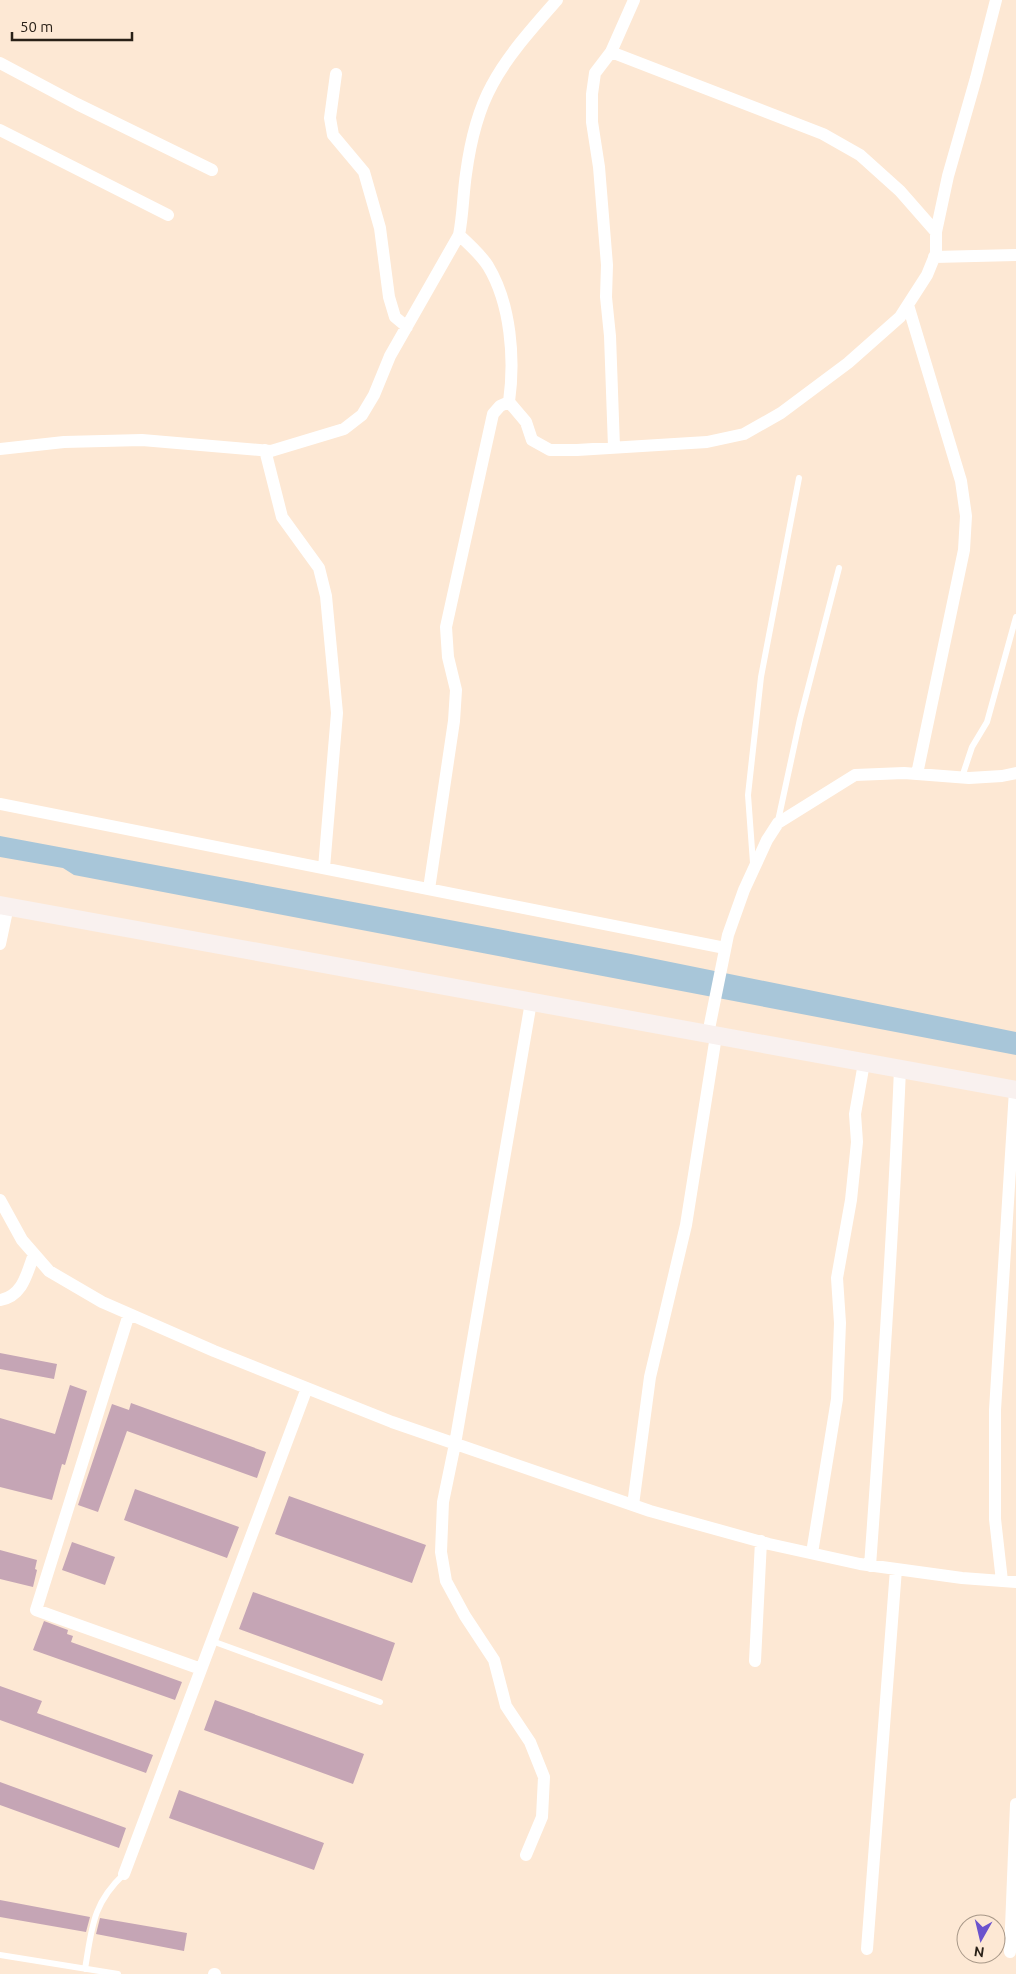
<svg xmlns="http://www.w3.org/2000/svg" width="1016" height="1974" font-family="Ubuntu,sans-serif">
<rect width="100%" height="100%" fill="#fde8d4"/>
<!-- water -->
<path fill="#a8c6d9" d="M 0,836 L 631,954 L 1016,1032 L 1016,1055 L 74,875 L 63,868 L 0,857 Z"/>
<!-- building -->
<path fill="#c5a5b5" d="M 0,1353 L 57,1364 L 54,1379 L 0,1369 Z
M 70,1385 L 87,1391 L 65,1465 L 62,1464 L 52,1500 L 0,1487 L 0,1418 L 55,1434 Z
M 131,1403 L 266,1452 L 257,1478 L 127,1431 L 98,1512 L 78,1505 L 112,1404 L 129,1410 Z
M 135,1489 L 239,1527 L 227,1558 L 124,1520 Z
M 289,1496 L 426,1545 L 412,1583 L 275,1534 Z
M 72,1542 L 115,1557 L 105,1585 L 62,1570 Z
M 0,1550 L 37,1560 L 35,1569 L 37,1570 L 33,1587 L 0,1579 Z
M 253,1592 L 395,1643 L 382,1681 L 239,1629 Z
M 44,1621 L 68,1630 L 67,1634 L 73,1636 L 71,1642 L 182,1682 L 175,1700 L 33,1650 Z
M 0,1686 L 42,1701 L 37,1713 L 153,1755 L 146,1773 L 0,1720 Z
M 215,1700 L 364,1754 L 353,1784 L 204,1730 Z
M 0,1782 L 126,1828 L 119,1848 L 0,1805 Z
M 179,1790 L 324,1843 L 314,1870 L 169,1818 Z
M 0,1900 L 90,1917 L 86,1932 L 0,1917 Z
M 100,1918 L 187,1933 L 184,1951 L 96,1934 Z"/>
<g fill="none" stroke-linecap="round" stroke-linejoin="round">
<!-- lane -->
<path stroke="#fff" stroke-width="6" d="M 962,777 L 972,747 L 987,722 L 1016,617
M 778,821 L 800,719 L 839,568
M 753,863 L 748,795 L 761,677 L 799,478
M 212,1641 L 380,1702
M 0,1955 L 118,1974
M 85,1969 C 92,1928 92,1904 124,1874"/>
<!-- street -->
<path stroke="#fff" stroke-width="12" d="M 611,52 L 595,73 L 592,94 L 592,122 L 599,167 L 607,265 L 606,297 L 610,336 L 614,447
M 0,63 L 77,104 L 212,170
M 336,74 L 330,118 L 333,135 L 364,172 L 380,228 L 389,297 L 395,317 L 407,327
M 0,130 L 168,215
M 936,232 L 948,176 L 976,78 L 996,0
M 459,235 C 469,244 481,255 488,266 C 511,304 515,359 509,402 L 526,422 L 532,440 L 550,450 L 577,450 L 707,442 L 744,434 L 781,413 L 848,363 L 900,317 L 927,275 L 936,253 L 936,232 L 900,191 L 860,155 L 823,134 L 611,52 L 634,0
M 934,257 L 1016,255
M 908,305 L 961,481 L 966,516 L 964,550 L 917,774
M 0,449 L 64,442 L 142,440 L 271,451 L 344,429 L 362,415 L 374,395 L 390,356 L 459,235 C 463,215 463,194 466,174 C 470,144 477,112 492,85 C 507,56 535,25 557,0
M 265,450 L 282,517 L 319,568 L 326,596 L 337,713 L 324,868
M 0,804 L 725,948
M 429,889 L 454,721 L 456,690 L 448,657 L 446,627 L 493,414 L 500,406 L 509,402
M 0,944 L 8,906
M 708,1034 L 728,935 L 744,890 L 767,840 L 778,823 L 855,775 L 904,773 L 969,778 L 1002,776 L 1016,773
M 0,1200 L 22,1240 L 49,1271 L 102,1302 L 214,1351 L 392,1422 L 650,1511 L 769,1544 L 860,1564 L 962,1578 L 1016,1582
M 0,1300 C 23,1296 27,1273 34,1254
M 129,1314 L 36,1610 L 201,1669
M 633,1505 L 650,1377 L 686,1225 L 716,1036
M 812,1553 L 837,1399 L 840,1323 L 837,1278 L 851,1200 L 857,1142 L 855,1114 L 864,1063
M 870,1566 C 882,1400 893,1235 900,1069
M 1002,1581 L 995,1519 L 995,1410 L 1015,1090
M 755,1661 L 761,1541
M 526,1855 L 542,1817 L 544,1777 L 530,1742 L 506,1706 L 494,1660 L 465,1616 L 446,1581 L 441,1552 L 443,1502 L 455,1444 L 531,1002
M 124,1874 L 307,1388
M 867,1949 L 896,1569
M 1010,1952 L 1016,1804
M 214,1974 L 215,1974"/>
<!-- secondary -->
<path stroke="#f9f1ef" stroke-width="18" d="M 0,905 L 1016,1090"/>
</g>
<!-- north arrow -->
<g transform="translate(981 1939) rotate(188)"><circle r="24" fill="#fde8d4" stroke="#a89888"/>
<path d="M0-4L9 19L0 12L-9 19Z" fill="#6b53cd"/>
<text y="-8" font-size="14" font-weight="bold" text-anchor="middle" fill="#292017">N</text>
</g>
<!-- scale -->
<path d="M12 32v8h120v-8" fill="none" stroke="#292017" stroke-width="2.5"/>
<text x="20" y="32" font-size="15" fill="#292017" stroke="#fde8d4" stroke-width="4" paint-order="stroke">50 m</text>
</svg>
